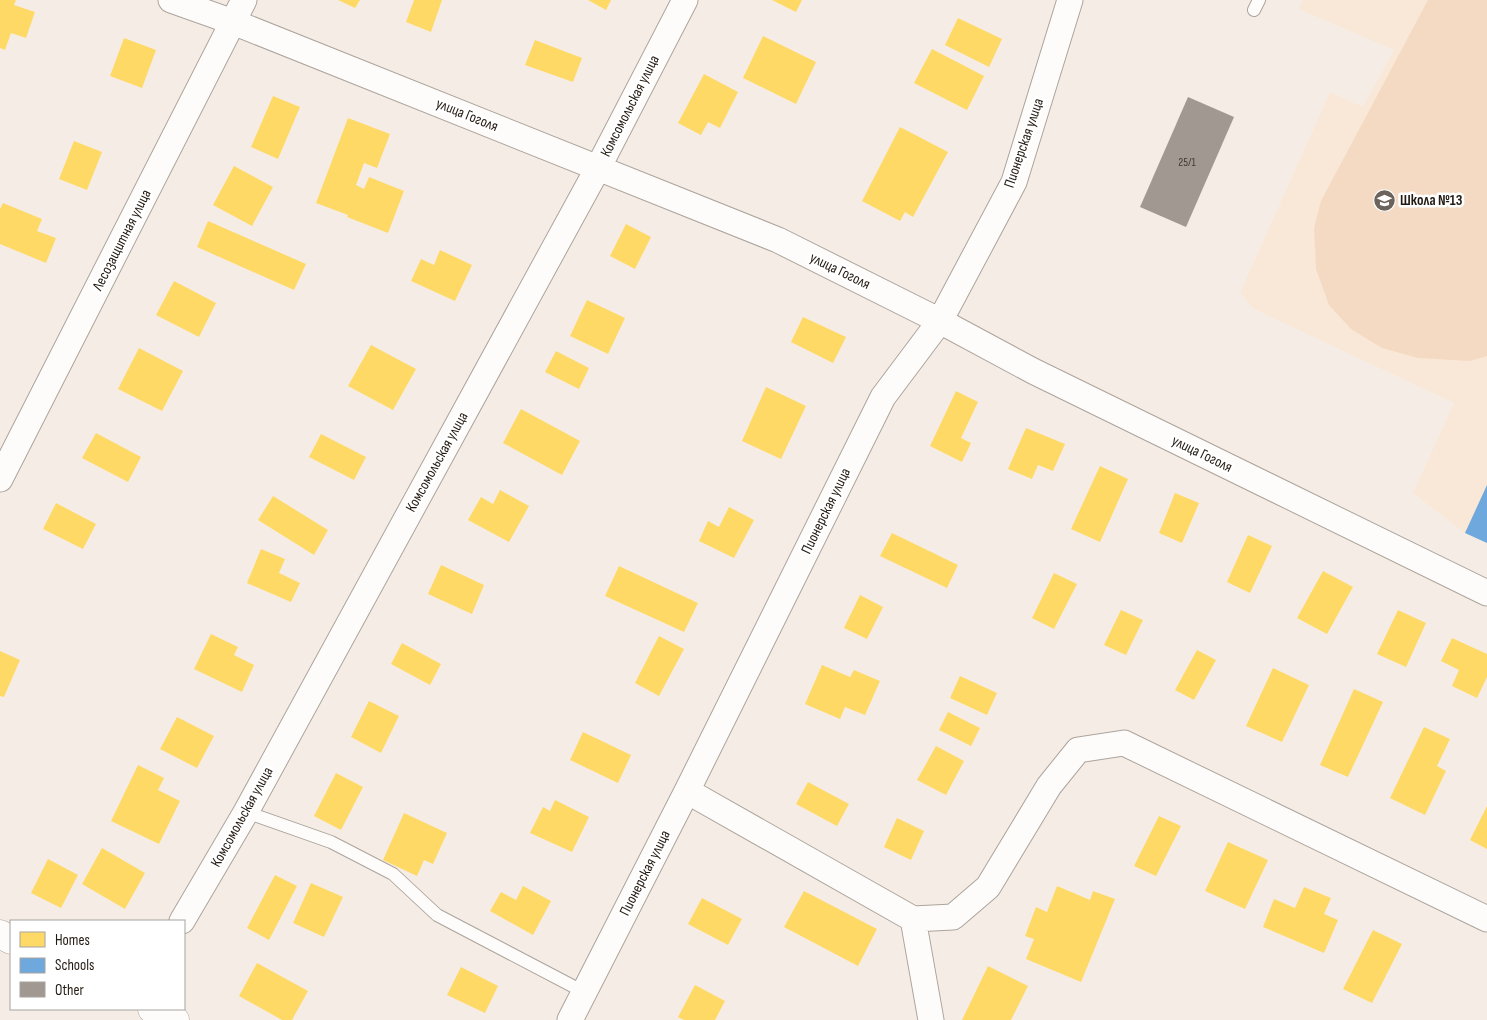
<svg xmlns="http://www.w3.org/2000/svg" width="1487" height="1020" font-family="'Sofia Sans Condensed',sans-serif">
<rect width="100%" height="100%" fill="#f5ede5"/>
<!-- built -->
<path fill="#f9e8d7" d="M 1303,0 L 1487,0 L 1487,543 L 1465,533 L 1413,493 L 1454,403 L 1254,309 L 1240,293 L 1330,92 L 1363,107 L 1394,50 L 1299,9 Z"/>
<!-- green -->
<path fill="#f4dac2" d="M 1428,0 L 1487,0 L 1487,356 L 1470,361 L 1418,358 L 1382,348 L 1351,329 L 1329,305 L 1316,269 L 1314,228 L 1321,201 Z"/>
<!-- homes -->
<path fill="#ffd966" d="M 0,0 L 16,0 L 14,5 L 35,12 L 26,38 L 11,33 L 5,50 L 0,48 Z
M 338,0 L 360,0 L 355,8 Z
M 414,0 L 442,0 L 431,32 L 406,22 Z
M 588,0 L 611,0 L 606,10 Z
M 772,0 L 802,0 L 796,12 Z
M 958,18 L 1002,39 L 989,67 L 945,45 Z
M 763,36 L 816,62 L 796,104 L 743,78 Z
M 124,38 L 156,50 L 142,88 L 110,76 Z
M 535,40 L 582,58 L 573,82 L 525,65 Z
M 932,49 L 984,76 L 967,110 L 914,83 Z
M 704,74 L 738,92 L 720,128 L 708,122 L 701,135 L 678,123 Z
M 273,96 L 300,107 L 278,159 L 251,147 Z
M 348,118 L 390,134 L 377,168 L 364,163 L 356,185 L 364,189 L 369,177 L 404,191 L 388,233 L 347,217 L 348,215 L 316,203 Z
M 900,127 L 948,152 L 913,217 L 905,212 L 900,221 L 862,201 Z
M 74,141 L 102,152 L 87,190 L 59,179 Z
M 234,166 L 273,187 L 252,226 L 213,205 Z
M 3,203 L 42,219 L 37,231 L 56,238 L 46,263 L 0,244 L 0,209 Z
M 208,221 L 306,264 L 294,290 L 197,247 Z
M 626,224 L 651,237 L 635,269 L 610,256 Z
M 440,250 L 472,265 L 455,301 L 411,281 L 421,259 L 434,265 Z
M 174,281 L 216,303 L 199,337 L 156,315 Z
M 587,300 L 625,318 L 608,354 L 570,336 Z
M 803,317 L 846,337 L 833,363 L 791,342 Z
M 371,345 L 416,369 L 393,410 L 348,386 Z
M 139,348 L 183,371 L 162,411 L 118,389 Z
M 556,351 L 589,368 L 579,389 L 545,372 Z
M 766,387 L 806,406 L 781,459 L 742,441 Z
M 956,391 L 978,402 L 961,438 L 971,443 L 962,462 L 930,446 Z
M 521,409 L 580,441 L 562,475 L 503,443 Z
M 1026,428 L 1065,444 L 1053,471 L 1038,465 L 1032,479 L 1008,469 Z
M 96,433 L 141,457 L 128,482 L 82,458 Z
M 321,434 L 366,457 L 354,480 L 309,457 Z
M 1100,466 L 1128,479 L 1100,542 L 1071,529 Z
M 500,490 L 529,506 L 509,542 L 468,520 L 481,497 L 493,504 Z
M 1175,493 L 1199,503 L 1182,543 L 1159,533 Z
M 273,496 L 328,530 L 314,555 L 258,520 Z
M 56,503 L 96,524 L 83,549 L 43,529 Z
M 729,507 L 754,520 L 734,558 L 699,541 L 708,521 L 719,527 Z
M 892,533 L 958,565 L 947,588 L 880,556 Z
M 1248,535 L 1272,546 L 1250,593 L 1227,582 Z
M 261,549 L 285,559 L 279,573 L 300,583 L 291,602 L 247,583 Z
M 441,565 L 484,585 L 472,614 L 428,594 Z
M 619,566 L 698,603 L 684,632 L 605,596 Z
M 1323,571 L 1353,587 L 1327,634 L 1297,618 Z
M 1054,573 L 1077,584 L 1054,629 L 1032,618 Z
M 860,595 L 883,607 L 867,639 L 844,628 Z
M 1121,610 L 1143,620 L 1126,655 L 1104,645 Z
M 1398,610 L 1426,623 L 1406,667 L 1377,654 Z
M 211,634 L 238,647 L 234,655 L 254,665 L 242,692 L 194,669 Z
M 659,636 L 684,649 L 659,696 L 635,683 Z
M 1452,638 L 1487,654 L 1487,677 L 1477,698 L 1452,686 L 1459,670 L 1441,661 Z
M 402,643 L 441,664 L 430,685 L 391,664 Z
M 1197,650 L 1216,660 L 1194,700 L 1175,690 Z
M 0,651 L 20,660 L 4,697 L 0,696 Z
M 822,665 L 850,677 L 854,670 L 880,681 L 865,715 L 845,707 L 840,719 L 805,704 Z
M 1273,668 L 1309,685 L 1282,742 L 1246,726 Z
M 960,676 L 997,693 L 987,715 L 950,698 Z
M 1354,689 L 1383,702 L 1348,777 L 1320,765 Z
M 369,701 L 399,716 L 381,753 L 351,737 Z
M 948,712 L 980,728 L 971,746 L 939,730 Z
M 177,717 L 214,736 L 197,768 L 160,749 Z
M 1424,727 L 1450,739 L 1437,766 L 1446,771 L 1425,815 L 1390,798 Z
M 583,732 L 631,755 L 618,783 L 570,760 Z
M 936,746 L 964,761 L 946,795 L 917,780 Z
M 138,765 L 164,778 L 158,790 L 180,801 L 159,844 L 111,821 Z
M 336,773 L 363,787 L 341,830 L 314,816 Z
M 808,782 L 849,804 L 837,826 L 796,804 Z
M 555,800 L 589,817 L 572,852 L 530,833 L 543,807 L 550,811 Z
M 1487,806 L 1487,849 L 1470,840 Z
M 404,813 L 447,833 L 433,864 L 424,860 L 417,876 L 383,860 Z
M 1159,816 L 1181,826 L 1156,876 L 1134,866 Z
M 897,818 L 924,831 L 911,860 L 884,847 Z
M 1228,842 L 1268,860 L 1245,909 L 1205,891 Z
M 102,848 L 145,873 L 125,909 L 82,884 Z
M 48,859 L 78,875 L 61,908 L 31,893 Z
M 275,875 L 297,886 L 269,940 L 247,928 Z
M 311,883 L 343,897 L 324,937 L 293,923 Z
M 523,886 L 551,901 L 533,935 L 490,911 L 501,892 L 516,900 Z
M 1057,886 L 1090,900 L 1093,891 L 1115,899 L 1081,982 L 1026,959 L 1034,939 L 1025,936 L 1036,907 L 1047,912 Z
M 1304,887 L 1331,898 L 1324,914 L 1338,920 L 1324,953 L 1263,927 L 1274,899 L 1295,908 Z
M 804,891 L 877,929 L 858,966 L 784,927 Z
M 702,898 L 742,919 L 728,945 L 688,924 Z
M 1373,930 L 1402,944 L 1372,1003 L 1343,989 Z
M 257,963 L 308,991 L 292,1020 L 282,1020 L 239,996 Z
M 988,966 L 1028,986 L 1011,1020 L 962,1020 Z
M 461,967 L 498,986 L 485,1013 L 447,995 Z
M 695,985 L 725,1001 L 715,1020 L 684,1020 L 678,1017 Z"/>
<!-- schools -->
<path fill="#6fa8dc" d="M 1487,485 L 1487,543 L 1465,533 Z"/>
<!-- building -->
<path fill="#a09891" d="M 1188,97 L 1234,117 L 1186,227 L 1140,207 Z"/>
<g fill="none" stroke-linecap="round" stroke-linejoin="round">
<defs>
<path id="lane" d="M 1254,10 L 1259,0
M 246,812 L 331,842 L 393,874 L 437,915 L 584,992"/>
<path id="street" d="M 171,0 L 233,22 L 778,240 L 940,321 L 1033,371 L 1487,593
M 0,479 L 244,0
M 687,791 L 913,919 L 953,917 L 988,887 L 1049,786 L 1078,750 L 1124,743 L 1487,919
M 913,919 L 931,1020
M 182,921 L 246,812 L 598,168 L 685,0
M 570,1020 L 687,791 L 883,397 L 940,321 L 1014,182 L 1070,0"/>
<path id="secondary" d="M 0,934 L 11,940
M 152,1009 L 175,1020"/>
</defs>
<!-- lane casing -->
<use href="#lane" stroke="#aca49c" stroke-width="14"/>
<!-- street casing -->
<use href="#street" stroke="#aca49c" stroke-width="27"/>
<!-- secondary casing -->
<use href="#secondary" stroke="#aca49c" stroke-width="29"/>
<!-- lane -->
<use href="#lane" stroke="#fefcfb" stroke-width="12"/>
<!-- street -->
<use href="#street" stroke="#fefcfb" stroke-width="25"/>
<!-- secondary -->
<use href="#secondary" stroke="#fefcfb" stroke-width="28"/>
</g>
<!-- icons -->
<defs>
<symbol id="school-disc" viewBox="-11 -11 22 22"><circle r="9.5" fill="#6c645c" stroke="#fff"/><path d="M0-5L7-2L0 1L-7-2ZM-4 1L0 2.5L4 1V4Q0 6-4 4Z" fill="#fff"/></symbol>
</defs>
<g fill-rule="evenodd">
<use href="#school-disc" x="1372" y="188" width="25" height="25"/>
</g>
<g text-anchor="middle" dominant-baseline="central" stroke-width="5" stroke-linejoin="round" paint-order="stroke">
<!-- number labels -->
<g font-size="12" fill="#423a32">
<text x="1187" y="162">25/1</text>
</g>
<!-- street labels -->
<g font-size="15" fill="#231a12" stroke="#fff">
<text transform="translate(630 106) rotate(-63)">Комсомольская улица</text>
<text transform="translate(467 115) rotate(22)">улица Гоголя</text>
<text transform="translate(1024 143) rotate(-71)">Пионерская улица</text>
<text transform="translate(122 240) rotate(-63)">Лесозащитная улица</text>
<text transform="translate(840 271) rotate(26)">улица Гоголя</text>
<text transform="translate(1202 454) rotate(26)">улица Гоголя</text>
<text transform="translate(437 462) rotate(-61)">Комсомольская улица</text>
<text transform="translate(826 511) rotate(-64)">Пионерская улица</text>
<text transform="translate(242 817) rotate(-61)">Комсомольская улица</text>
<text transform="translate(645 873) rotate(-63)">Пионерская улица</text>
</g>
<!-- poi labels -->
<g font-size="15" font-weight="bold" fill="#231a12" stroke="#fff" text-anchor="start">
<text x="1400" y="200">Школа №13</text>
</g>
</g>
<!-- legend -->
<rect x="10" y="920" width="175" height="90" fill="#ffffff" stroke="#a7a3a0"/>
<rect x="20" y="932" width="25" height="15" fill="#ffd966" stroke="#a7a3a0"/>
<text x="55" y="945" font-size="15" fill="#231a12">Homes</text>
<rect x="20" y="958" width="25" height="15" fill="#6fa8dc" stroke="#a7a3a0"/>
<text x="55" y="970" font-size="15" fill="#231a12">Schools</text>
<rect x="20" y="982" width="25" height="15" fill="#a09891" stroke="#a7a3a0"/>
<text x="55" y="995" font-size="15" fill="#231a12">Other</text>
</svg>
